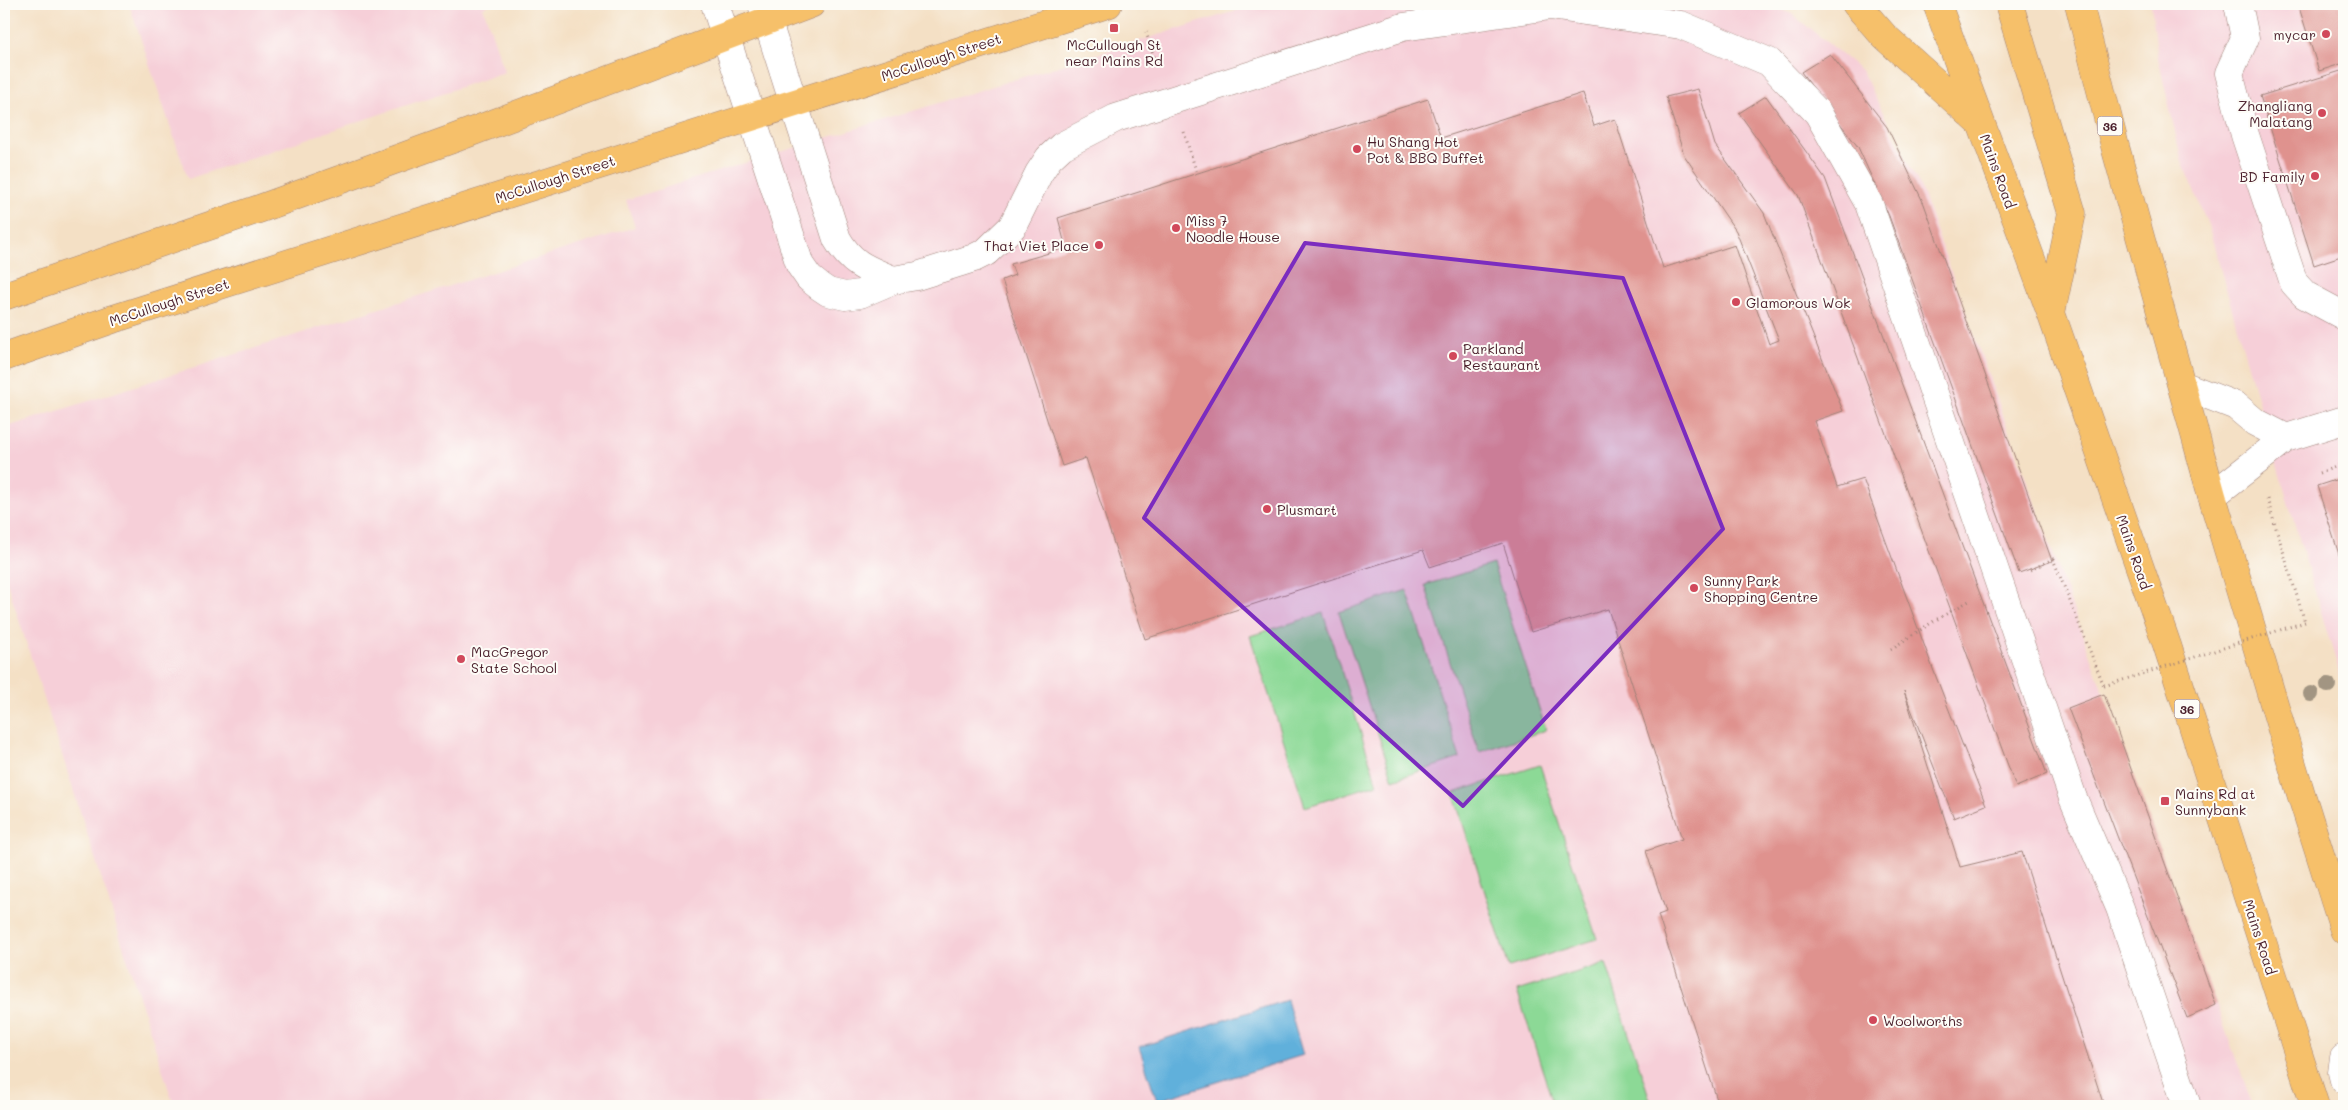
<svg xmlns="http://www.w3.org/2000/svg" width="2348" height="1110" font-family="Mali,sans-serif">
<rect width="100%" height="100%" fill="#fdfcf7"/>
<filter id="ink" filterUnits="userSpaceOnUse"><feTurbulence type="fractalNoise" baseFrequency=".02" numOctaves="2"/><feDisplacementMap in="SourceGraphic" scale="10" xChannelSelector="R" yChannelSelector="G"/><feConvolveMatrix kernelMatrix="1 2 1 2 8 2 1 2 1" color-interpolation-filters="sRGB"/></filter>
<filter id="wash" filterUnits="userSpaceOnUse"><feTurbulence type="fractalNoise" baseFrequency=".0096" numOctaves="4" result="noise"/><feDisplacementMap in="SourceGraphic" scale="20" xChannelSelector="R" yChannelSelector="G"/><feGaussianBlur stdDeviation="1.12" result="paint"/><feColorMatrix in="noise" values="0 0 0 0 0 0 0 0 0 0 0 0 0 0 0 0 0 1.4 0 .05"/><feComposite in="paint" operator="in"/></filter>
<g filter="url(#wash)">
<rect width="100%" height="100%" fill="#f4e0c5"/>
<!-- built -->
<path fill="#f6cfd8" d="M 129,4 L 491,4 L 483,7 L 505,72 L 188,179 Z
M 1258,4 L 1767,4 L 1792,14 L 1862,71 L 1920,186 L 2253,1106 L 174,1106 L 4,573 L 4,428 L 635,227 L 626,200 Z
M 2151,4 L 2344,4 L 2344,688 L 2266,429 L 2208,225 L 2182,162 L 2158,58 Z"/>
<!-- green -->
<path fill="#8cd996" stroke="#6b7c60" d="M 1493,564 L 1546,730 L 1479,752 L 1425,585 Z
M 1407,590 L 1460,758 L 1393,780 L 1339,612 Z
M 1323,613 L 1377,784 L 1305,807 L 1250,636 Z
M 1540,765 L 1597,939 L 1509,967 L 1453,793 Z
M 1606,963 L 1652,1106 L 1554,1106 L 1517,991 Z"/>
<!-- water -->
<path fill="#61b0db" stroke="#566883" d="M 1287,1000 L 1303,1055 L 1157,1101 L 1139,1047 Z"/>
<g id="blocks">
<!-- building -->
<path fill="#df928e" d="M 2298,4 L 2344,4 L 2344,63 L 2319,71 Z
M 1830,54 L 1887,127 L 1924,204 L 2052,561 L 2019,573 L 1889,216 L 1858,147 L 1801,72 Z
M 2344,70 L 2344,255 L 2314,265 L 2260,96 Z
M 1698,89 L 1715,145 L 1764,213 L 1843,411 L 1814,421 L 1837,487 L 1863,479 L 1933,669 L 1986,805 L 1954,818 L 1904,691 L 1960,867 L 2022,852 L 2104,1106 L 1719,1106 L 1658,915 L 1666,912 L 1646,851 L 1682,839 L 1608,609 L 1531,632 L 1503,543 L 1430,567 L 1423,550 L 1145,639 L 1086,458 L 1062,466 L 1002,280 L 1015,275 L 1011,264 L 1066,248 L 1058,218 L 1428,99 L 1441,138 L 1583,93 L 1594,126 L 1615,119 L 1663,268 L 1735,245 L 1769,344 L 1779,340 L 1736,231 L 1684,155 L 1666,97 Z
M 1766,96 L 1825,178 L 2047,774 L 2016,787 L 1798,195 L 1739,113 Z
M 2344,477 L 2344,570 L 2317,486 Z
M 2104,694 L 2216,1005 L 2187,1018 L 2068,708 Z"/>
</g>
</g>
<g filter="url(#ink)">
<use href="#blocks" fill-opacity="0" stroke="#9f8078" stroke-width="1"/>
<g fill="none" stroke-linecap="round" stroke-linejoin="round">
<defs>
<path id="minor" d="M 715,4 L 800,265 L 809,278 L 819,286 L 828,292 L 845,296 L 860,294 L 893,280 L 917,276 L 974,258 L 986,252 L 1012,227 L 1039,173 L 1049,158 L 1062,146 L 1116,118 L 1403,27 L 1550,6 L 1681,25 L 1769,62 L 1818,113 L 1869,204 L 2073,798 L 2120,908 L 2187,1106
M 762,4 L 837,239 C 852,265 867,269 893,280
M 2238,4 L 2245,38 L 2229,73 L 2245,135 L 2294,283 L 2305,295 L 2344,316
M 2182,385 L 2236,406 L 2255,422 L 2286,438
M 2212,496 L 2286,438 L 2344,420
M 2344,1058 L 2342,1072 L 2344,1080"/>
<path id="major" d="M 1856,4 L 1884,36 L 1977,120
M 1937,4 L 2051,313 L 2167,645 L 2315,1106
M 2009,4 L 2072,213 L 2051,313
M 2079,4 L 2116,150 L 2212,496 L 2301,794 L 2344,930
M 4,296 L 259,209 L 455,138 L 811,4
M 4,357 L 113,319 L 1108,4"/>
</defs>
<!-- minor casing -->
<use href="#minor" stroke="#9f8078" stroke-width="29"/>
<!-- major casing -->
<use href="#major" stroke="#9f8078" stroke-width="29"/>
<!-- path -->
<path stroke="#9f8078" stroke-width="3" stroke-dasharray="1 4" stroke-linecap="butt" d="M 1146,32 L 1158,69
M 1184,132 L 1197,174
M 2319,473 L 2344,464
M 2267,499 L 2305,622
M 2030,570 L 2053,559 L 2104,686
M 1891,649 L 1934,621 L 1969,601"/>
<!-- minor -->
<use href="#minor" stroke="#fff" stroke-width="28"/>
<!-- major -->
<use href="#major" stroke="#f6c06b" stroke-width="28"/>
<!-- path-bridge -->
<path stroke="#9f8078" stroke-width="3" stroke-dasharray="1 4" stroke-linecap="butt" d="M 2104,686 L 2305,622"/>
</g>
<!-- trees -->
<g fill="#a29582">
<circle cx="2328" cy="685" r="8"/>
<circle cx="2311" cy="694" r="8"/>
</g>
</g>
<!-- marked area -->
<path fill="#7b2cbf" fill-opacity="0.2" stroke="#7b2cbf" stroke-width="4" stroke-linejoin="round" d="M 1305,243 L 1623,278 L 1723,529 L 1463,806 L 1144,518 Z"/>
<!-- markers -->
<g fill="#d1495b" stroke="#fdfcf7" stroke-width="2">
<rect x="1109" y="23" width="10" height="10" rx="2.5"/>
<circle cx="2326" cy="34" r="5"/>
<circle cx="2322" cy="113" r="5"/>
<circle cx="1357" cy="149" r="5"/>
<circle cx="2315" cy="176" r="5"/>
<circle cx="1176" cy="228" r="5"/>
<circle cx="1099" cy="245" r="5"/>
<circle cx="1736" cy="302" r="5"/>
<circle cx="1453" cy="356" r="5"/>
<circle cx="1267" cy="509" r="5"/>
<circle cx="1694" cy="588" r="5"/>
<circle cx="461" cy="659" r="5"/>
<rect x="2160" y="796" width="10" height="10" rx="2.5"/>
<circle cx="1873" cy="1020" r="5"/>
</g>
<g text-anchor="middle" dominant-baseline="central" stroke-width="4" stroke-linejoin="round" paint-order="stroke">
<!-- shield labels -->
<g fill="#fdfcf7" stroke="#806168" stroke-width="1">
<rect x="2097.5" y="116.5" width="25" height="19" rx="4"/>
<rect x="2174.5" y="699.5" width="25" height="19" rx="4"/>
</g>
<g font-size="12" font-weight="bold" fill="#4a1f2b">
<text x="2110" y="126">36</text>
<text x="2187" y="709">36</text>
</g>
<!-- poi labels -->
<g font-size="14" fill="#4a1f2b" stroke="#fdfcf7" text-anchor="start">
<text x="2316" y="34" text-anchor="end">mycar</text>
<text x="1114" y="44" text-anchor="middle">McCullough St<tspan x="1114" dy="16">near Mains Rd</tspan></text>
<text x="2312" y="105" text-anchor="end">Zhangliang<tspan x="2312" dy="16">Malatang</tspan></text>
<text x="1367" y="141">Hu Shang Hot<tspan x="1367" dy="16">Pot &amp; BBQ Buffet</tspan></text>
<text x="2305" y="176" text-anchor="end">BD Family</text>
<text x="1186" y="220">Miss 7<tspan x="1186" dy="16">Noodle House</tspan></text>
<text x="1089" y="245" text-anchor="end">That Viet Place</text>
<text x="1746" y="302">Glamorous Wok</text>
<text x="1463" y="348">Parkland<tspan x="1463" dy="16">Restaurant</tspan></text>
<text x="1277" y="509">Plusmart</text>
<text x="1704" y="580">Sunny Park<tspan x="1704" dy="16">Shopping Centre</tspan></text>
<text x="471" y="651">MacGregor<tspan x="471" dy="16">State School</tspan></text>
<text x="2175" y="793">Mains Rd at<tspan x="2175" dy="16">Sunnybank</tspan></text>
<text x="1883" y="1020">Woolworths</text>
</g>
<!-- street labels -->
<g font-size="14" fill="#4a1f2b" stroke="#fdfcf7">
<text transform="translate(941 57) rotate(-18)">McCullough Street</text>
<text transform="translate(1998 171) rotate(70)">Mains Road</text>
<text transform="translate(555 179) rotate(-18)">McCullough Street</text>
<text transform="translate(169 302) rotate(-18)">McCullough Street</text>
<text transform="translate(2134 552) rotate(71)">Mains Road</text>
<text transform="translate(2260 937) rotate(72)">Mains Road</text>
</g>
</g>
<!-- margin -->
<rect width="2348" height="1110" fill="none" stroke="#fdfcf7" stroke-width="20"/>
</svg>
